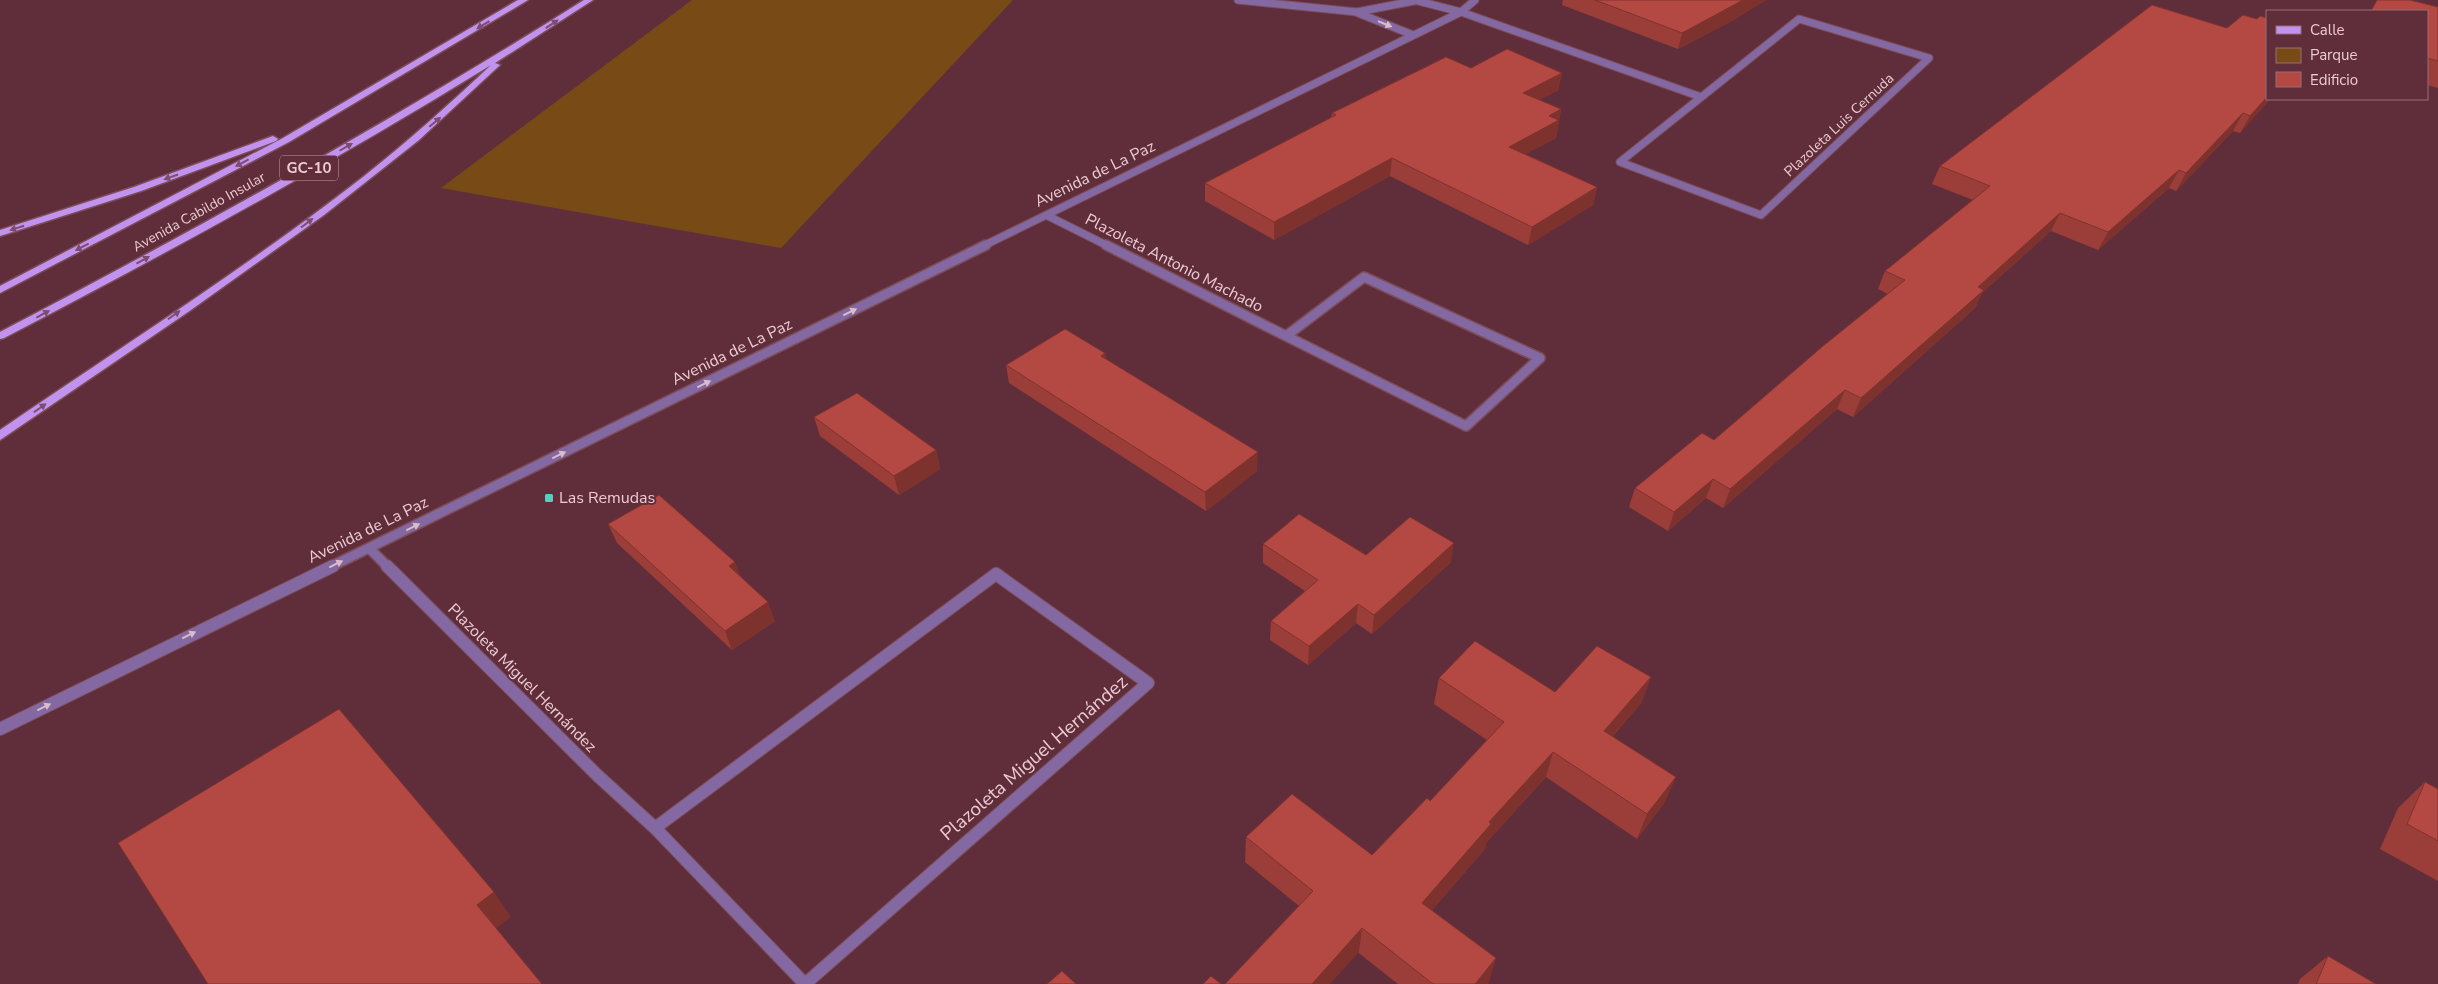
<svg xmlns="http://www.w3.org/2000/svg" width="2438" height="984" font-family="'Nunito Sans',sans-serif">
<rect width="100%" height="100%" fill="#602e3a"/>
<!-- green -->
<path fill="#784b16" d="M 692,0 L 1013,0 L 781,248 L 441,188 Z"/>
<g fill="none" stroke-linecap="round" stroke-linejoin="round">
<defs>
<path id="minor-far2" d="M 1418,1 L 1461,12 L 1701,97
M 1357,12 L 1419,0
M 1358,13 L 1413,35
M 1799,19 L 1929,58 L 1761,215 L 1620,162 Z
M 1048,216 L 1108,246
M 983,246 L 1461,12 L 1475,0"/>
<path id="minor-far1" d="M 1106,245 L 1286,336
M 1364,277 L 1540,358 L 1466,426 L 1286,336 Z
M 369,548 L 388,567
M 330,567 L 986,245"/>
<path id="minor" d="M 387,566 L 597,775 L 655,828
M 996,574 L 1148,683 L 805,984 L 655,828 Z
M 0,729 L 333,566"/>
<path id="tertiary" d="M 1238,0 L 1357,12"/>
<path id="primary" d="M 518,0 L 528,0 L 289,142 L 0,293 L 0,286 L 283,138 Z
M 584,0 L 593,0 L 495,63 L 500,65 L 419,140 L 324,215 L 188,312 L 0,440 L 0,430 C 121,347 246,268 363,177 C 407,142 450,104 491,65 C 332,163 169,252 4,338 L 0,339 L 0,332 C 199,228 394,120 584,0 Z
M 273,136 L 278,139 L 276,141 L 141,191 L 0,236 L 0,230 L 134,187 Z"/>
</defs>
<!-- minor-far2 casing -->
<use href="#minor-far2" stroke="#7c4d58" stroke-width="9"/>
<!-- minor-far1 casing -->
<use href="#minor-far1" stroke="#7c4d58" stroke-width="12"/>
<!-- minor casing -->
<use href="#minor" stroke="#7c4d58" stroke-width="14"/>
<!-- tertiary casing -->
<use href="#tertiary" stroke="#7c4d58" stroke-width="9"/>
<!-- primary casing -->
<use href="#primary" stroke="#7c4d58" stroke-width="3"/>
<!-- minor-far2 -->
<use href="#minor-far2" stroke="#8468a1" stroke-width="7"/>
<!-- minor-far1 -->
<use href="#minor-far1" stroke="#8468a1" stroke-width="9"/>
<!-- minor -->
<use href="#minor" stroke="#8468a1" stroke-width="12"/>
<!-- tertiary -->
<use href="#tertiary" stroke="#8468a1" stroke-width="7"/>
<!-- primary -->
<use href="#primary" fill="#c193ef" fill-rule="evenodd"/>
</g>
<!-- wall -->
<path fill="#9b3e39" d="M 1563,0 L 1766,0 L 1730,22 L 1678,49 L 1562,5 Z
M 2438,7 L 2438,88 L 2427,85 L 2427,11 Z
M 1471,68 L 1562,73 L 1558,90 L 1539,100 L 1561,109 L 1556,138 L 1525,154 L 1597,187 L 1593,205 L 1528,245 L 1390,176 L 1274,240 L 1205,201 L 1205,183 L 1331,118 L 1332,113 Z
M 2267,99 L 2240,133 L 2233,131 L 2176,191 L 2169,188 L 2098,250 L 2051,231 L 1982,293 L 1975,308 L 1853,417 L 1837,409 L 1723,508 L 1706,498 L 1668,531 L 1629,507 L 1635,488 L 1714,440 L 1888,294 L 1878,289 L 1885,271 L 1973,200 L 1932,184 L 1940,166 Z
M 1105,353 L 1106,359 L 1257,471 L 1206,511 L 1009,383 L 1006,365 Z
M 814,417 L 936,450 L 940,469 L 899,495 L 820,436 Z
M 608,524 L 741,576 L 775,621 L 732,650 L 617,543 Z
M 1263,544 L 1366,555 L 1451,562 L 1372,634 L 1356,623 L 1308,665 L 1270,640 L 1271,621 L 1305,591 L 1263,563 Z
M 1651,677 L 1641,703 L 1613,736 L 1665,802 L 1637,839 L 1546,777 L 1486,843 L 1485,849 L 1432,910 L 1489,982 L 1487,984 L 1398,984 L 1299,906 L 1245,862 L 1246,837 L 1372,855 L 1430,801 L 1487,740 L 1434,704 L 1439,678 L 1555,692 Z
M 2425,782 L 2438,789 L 2438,881 L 2380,849 L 2398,808 Z
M 2328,956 L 2376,984 L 2298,984 L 2300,979 Z"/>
<!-- shaded-wall -->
<path fill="#7e322e" d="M 1743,0 L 1766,0 L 1730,22 L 1678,49 L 1682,33 Z
M 1562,73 L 1558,90 L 1520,110 L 1523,93 Z
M 2267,97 L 2267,99 L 2271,99 L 2240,133 L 2250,116 Z
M 1561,109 L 1556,138 L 1507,164 L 1509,147 L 1549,116 Z
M 2243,113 L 2233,131 L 2176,191 L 2186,173 Z
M 1392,158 L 1390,176 L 1274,240 L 1274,222 Z
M 2179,170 L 2169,188 L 2098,250 L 2108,232 Z
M 1597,187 L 1593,205 L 1528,245 L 1532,227 Z
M 2060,213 L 2051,231 L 1982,293 L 1975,308 L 1853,417 L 1861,398 L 1978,287 Z
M 1105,353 L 1107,372 L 1101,356 Z
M 1845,390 L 1837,409 L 1723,508 L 1730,489 Z
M 936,450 L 940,469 L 899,495 L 894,476 Z
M 1258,452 L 1257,471 L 1206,511 L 1205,492 Z
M 1713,479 L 1706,498 L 1668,531 L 1674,512 Z
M 1454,543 L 1451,562 L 1372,634 L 1374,615 Z
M 735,562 L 742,581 L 729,566 Z
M 768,602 L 775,621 L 732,650 L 725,631 Z
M 1358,604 L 1356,623 L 1308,665 L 1309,646 Z
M 1651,677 L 1641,703 L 1595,756 L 1604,731 Z
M 1553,752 L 1546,777 L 1486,843 L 1485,849 L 1417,927 L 1422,903 L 1489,822 Z
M 1676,777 L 1665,802 L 1637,839 L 1647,814 Z
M 494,892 L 511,917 L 495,929 L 477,905 Z
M 1362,928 L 1359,952 L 1330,984 L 1312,984 Z
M 1496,958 L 1489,982 L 1487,984 L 1475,984 Z"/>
<!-- building -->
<path fill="#b44842" stroke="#7e322e" d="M 1595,0 L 1743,0 L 1682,33 Z
M 2377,0 L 2410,0 L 2438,7 L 2438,61 L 2427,58 L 2427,11 L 2371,11 Z
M 2152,5 L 2227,28 L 2243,15 L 2257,19 L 2260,16 L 2267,18 L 2267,97 L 2250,116 L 2243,113 L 2186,173 L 2179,170 L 2108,232 L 2060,213 L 1978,287 L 1984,290 L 1861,398 L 1845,390 L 1730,489 L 1713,479 L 1674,512 L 1635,488 L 1702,433 L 1714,440 L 1823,346 L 1905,280 L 1885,271 L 1990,186 L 1940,166 Z
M 1507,49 L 1562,73 L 1523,93 L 1561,109 L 1549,116 L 1559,120 L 1509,147 L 1597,187 L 1532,227 L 1392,158 L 1274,222 L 1205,183 L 1336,115 L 1332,113 L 1446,57 L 1471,68 Z
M 1065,329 L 1105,353 L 1101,356 L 1258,452 L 1205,492 L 1006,365 Z
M 857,393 L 936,450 L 894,476 L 814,417 Z
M 659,495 L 735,562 L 729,566 L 768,602 L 725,631 L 608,524 Z
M 1299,514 L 1366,555 L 1410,517 L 1454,543 L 1374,615 L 1358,604 L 1309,646 L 1271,621 L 1318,580 L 1263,544 Z
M 1475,641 L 1555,692 L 1597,646 L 1651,677 L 1604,731 L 1676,777 L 1647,814 L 1553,752 L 1489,822 L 1491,824 L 1422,903 L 1496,958 L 1475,984 L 1433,984 L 1362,928 L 1312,984 L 1225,984 L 1313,891 L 1246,837 L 1292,794 L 1372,855 L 1427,798 L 1430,801 L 1504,722 L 1439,678 Z
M 339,709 L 494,892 L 477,905 L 542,984 L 208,984 L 118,843 Z
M 2425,782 L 2438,789 L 2438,841 L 2407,824 Z
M 2328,956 L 2376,984 L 2316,984 Z
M 1062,971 L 1076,984 L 1047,984 Z
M 1211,976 L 1221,984 L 1203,984 Z"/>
<!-- one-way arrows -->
<defs><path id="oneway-solid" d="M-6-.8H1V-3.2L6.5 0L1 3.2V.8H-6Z" transform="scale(1.25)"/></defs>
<g fill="#7d4c70">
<use href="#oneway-solid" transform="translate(552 24) rotate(-33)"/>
<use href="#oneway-solid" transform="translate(483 25) rotate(149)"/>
<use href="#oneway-solid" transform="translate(435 122) rotate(-40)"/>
<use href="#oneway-solid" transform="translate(346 147) rotate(-30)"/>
<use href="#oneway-solid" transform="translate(242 163) rotate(152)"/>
<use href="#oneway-solid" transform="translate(171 177) rotate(161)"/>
<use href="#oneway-solid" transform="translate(307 223) rotate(-37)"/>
<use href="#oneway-solid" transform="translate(17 228) rotate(163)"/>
<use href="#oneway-solid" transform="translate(82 247) rotate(153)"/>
<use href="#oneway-solid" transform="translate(143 260) rotate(-29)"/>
<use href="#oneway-solid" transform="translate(43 314) rotate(-28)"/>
<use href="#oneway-solid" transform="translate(174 315) rotate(-35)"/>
<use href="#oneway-solid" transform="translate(40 408) rotate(-35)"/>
</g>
<g fill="#dcbcca">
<use href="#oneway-solid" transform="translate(1385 24) rotate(22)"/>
<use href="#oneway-solid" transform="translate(850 312) rotate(-26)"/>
<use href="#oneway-solid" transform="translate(704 384) rotate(-26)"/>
<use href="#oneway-solid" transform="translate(559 455) rotate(-26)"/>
<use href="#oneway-solid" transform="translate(413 527) rotate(-26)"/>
<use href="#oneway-solid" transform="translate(336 564) rotate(-26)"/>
<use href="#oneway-solid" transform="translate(189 635) rotate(-26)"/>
<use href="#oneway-solid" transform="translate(44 707) rotate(-26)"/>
</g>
<!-- markers -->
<rect fill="#57cec2" stroke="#602e3a" stroke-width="2" x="544" y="493" width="10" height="10" rx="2.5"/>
<g text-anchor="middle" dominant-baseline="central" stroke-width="4" stroke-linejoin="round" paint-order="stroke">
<!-- far-street labels -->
<g font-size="14" fill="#eccbd1" stroke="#602e3a">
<text transform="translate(1839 125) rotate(-43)">Plazoleta Luis Cernuda</text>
<text transform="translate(199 212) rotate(-29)">Avenida Cabildo Insular</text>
</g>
<!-- shield labels -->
<rect fill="#602e3a" stroke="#c29ca4" stroke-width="1" x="280" y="155.5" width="58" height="25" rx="4"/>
<g font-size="15" font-weight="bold" fill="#eccbd1">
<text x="309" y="168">GC-10</text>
</g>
<!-- street labels -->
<g font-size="16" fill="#eccbd1" stroke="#602e3a">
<text transform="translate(1095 174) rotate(-26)">Avenida de La Paz</text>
<text transform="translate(1174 263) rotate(27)">Plazoleta Antonio Machado</text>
<text transform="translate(732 352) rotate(-26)">Avenida de La Paz</text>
<text transform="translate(368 530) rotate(-26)">Avenida de La Paz</text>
<text transform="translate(522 678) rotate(45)">Plazoleta Miguel Hernández</text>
</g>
<!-- poi labels -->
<g font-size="16" fill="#eccbd1" stroke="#602e3a" text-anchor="start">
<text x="559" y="498">Las Remudas</text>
</g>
<!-- near-street labels -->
<g font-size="19" fill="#eccbd1" stroke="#602e3a">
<text transform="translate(1034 758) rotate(-41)">Plazoleta Miguel Hernández</text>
</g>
</g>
<!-- legend -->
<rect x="2266" y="10" width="162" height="90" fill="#602e3a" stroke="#986d76"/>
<rect x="2276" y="26" width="25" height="8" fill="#c193ef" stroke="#986d76"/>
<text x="2310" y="35" font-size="15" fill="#eccbd1">Calle</text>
<rect x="2276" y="48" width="25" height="15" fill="#784b16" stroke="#986d76"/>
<text x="2310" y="60" font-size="15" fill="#eccbd1">Parque</text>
<rect x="2276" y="72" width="25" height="15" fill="#b44842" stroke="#986d76"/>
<text x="2310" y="85" font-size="15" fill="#eccbd1">Edificio</text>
</svg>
